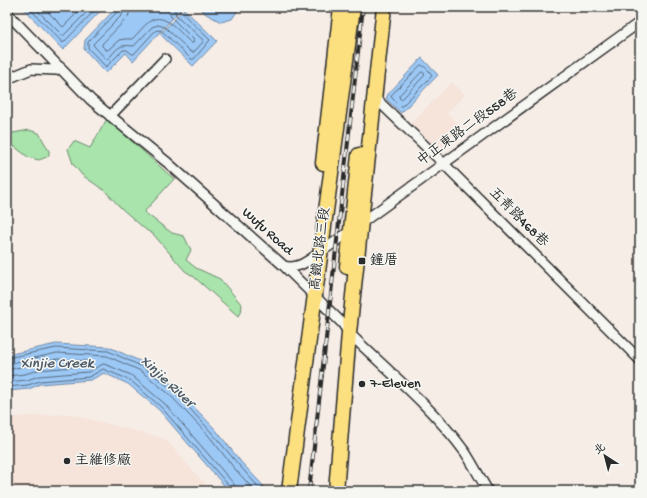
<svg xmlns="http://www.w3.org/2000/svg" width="647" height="498" font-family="'Gochi Hand','LXGW WenKai TC',sans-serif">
<rect width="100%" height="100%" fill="#f6ede7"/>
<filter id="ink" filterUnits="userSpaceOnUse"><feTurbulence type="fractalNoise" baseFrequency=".025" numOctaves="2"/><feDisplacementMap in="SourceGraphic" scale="8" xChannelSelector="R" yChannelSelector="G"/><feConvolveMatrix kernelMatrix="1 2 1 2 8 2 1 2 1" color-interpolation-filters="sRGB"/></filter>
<g filter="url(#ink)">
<!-- built -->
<path fill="#f6e3d9" d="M 452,82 L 465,95 L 447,113 L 461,127 L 439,150 L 411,123 Z
M 70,414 L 165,439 L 211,491 L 7,491 L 7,419 L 17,417 Z"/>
<!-- green -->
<path fill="#a8e4ab" stroke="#6a886b" d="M 107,119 L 174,179 L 144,212 L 172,233 L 184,236 L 191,250 L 186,260 L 196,268 L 220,279 L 242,305 L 241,313 L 238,316 L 193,276 L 185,271 L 153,234 L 146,230 L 121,208 L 105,191 L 82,175 L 73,164 L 68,149 L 74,141 L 90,148 Z
M 29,130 L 39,133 L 49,151 L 49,156 L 39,160 L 28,157 L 15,147 L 7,148 L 7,132 L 13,133 Z"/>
<!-- water -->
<path fill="#9cc8f6" stroke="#6f89a5" d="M 22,7 L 104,7 L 63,50 Z
M 117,7 L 183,7 L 133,61 L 126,53 L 106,73 L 84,49 L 85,40 Z
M 199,7 L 240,7 L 232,19 L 221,22 L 206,14 Z
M 184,9 L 217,41 L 193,66 L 160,34 Z
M 422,58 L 438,75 L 401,113 L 386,99 L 388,94 Z
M 56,344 L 109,347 L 146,364 L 175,387 L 216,430 L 241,462 L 268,491 L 229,491 L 159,410 L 128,384 L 104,373 L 91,380 L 40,384 L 29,389 L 7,391 L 7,355 Z"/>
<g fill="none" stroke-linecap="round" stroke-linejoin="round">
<!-- shore -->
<path stroke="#586a7c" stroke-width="1" d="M 28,7 L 63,43 L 98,7
M 34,7 L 63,36 L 92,7
M 43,7 L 63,27 L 83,7
M 120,7 L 118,11 L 88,42 L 88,48 L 106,67 L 123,50 L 127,50 L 132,54 L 134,54 L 155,31 L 158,30 L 162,31 L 191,59 L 194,59 L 210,40 L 180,11 L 179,7
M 125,7 L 122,15 L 93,44 L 94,46 L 106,59 L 108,59 C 118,48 118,44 134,46 L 152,27 L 158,25 L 165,27 L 191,52 L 194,52 L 203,42 L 203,40 L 176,15 L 174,7
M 131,7 L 128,17 L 102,44 L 102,46 L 106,50 L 108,50 L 119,40 L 125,39 L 132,39 C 138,34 143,26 150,21 C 165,11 181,34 191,43 L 193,43 L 194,40 L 172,18 L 169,13 L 168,7
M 421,65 C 425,66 431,72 432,76 L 402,106 L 400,106 L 392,98 L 391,96 Z
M 422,72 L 425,74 L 424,76 L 402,99 L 400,99 L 399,96 Z
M 7,358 L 56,348 L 108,351 L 143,367 L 173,390 L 212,433 L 238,464 L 262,491
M 7,364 L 57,353 L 107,356 L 141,371 L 169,394 L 209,436 L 234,468 L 255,491
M 7,370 L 57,359 L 87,361 L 89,363 L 86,366 L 38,370 L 25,374 L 7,376
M 7,382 L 27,380 L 39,376 L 88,372 L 103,364 L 107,365 L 131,375 L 165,404 L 234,484 L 236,491
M 7,387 L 28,385 L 40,381 L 89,377 L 103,369 L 130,380 L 161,407 L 230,487 L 231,491"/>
<defs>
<path id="street" d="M 637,7 L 640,10
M 7,13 L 91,100 L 168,163 L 284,266 L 342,323 L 349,333 C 388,371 432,407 465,452 C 473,464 480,478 488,491
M 7,79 L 31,69 L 56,70 L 60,67
M 375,98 L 443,163 L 640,360
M 110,116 L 165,59
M 284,266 C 299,270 308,260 321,252 L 640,22"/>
<path id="primary" d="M 323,163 L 341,7
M 347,267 L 359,155
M 289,491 L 353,7
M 336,491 L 349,333 L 384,7"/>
</defs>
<!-- street casing -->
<use href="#street" stroke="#2b2b2b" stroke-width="12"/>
<!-- primary casing -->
<use href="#primary" stroke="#2b2b2b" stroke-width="17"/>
<!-- street -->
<use href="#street" stroke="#f6f6f2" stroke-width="9"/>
<!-- primary -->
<use href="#primary" stroke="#fce080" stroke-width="14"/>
<defs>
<path id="rail" d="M 309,491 L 363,7"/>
</defs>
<!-- rail casing -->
<use href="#rail" stroke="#2b2b2b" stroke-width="4"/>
<!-- rail -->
<use href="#rail" stroke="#f6f6f2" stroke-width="2.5" stroke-dasharray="8" stroke-linecap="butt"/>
</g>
</g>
<!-- markers -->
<g fill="#2b2b2b" stroke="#f6f6f2" stroke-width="1.5">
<rect x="358" y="257" width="8" height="8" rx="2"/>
<circle cx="362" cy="384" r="4"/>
<circle cx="67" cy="461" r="4"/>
</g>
<g text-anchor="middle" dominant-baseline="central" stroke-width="3" stroke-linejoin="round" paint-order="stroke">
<!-- street labels -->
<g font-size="14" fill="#2b2b2b" stroke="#f6f6f2">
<text transform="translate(468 128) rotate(-36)">中正東路二段558巷</text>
<text transform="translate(518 218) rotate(45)">五青路468巷</text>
<text transform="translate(267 232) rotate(42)">Wufu Road</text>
<text transform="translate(321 249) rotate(-83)">高鐵北路三段</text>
</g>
<!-- poi labels -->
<g font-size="14" fill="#2b2b2b" stroke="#f6f6f2" text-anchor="start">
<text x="370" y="261">鐘厝</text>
<text x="370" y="384">7-Eleven</text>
<text x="75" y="461">主維修廠</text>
</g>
<!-- water labels -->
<g font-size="15" font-style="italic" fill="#4d5a68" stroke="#f6f6f2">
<text x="57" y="364">Xinjie Creek</text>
<text transform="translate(167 382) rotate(43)">Xinjie River</text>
</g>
</g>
<!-- margin -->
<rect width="647" height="498" fill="none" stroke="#f6f6f2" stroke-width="24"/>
<rect x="12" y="12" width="623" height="474" fill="none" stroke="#2b2b2b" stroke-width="1.5" filter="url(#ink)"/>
<!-- north arrow -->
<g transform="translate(605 456) rotate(324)" stroke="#f6f6f2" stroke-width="3" paint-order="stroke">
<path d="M0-3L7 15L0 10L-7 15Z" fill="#2b2b2b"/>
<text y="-6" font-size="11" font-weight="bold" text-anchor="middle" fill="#2b2b2b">北</text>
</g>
</svg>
